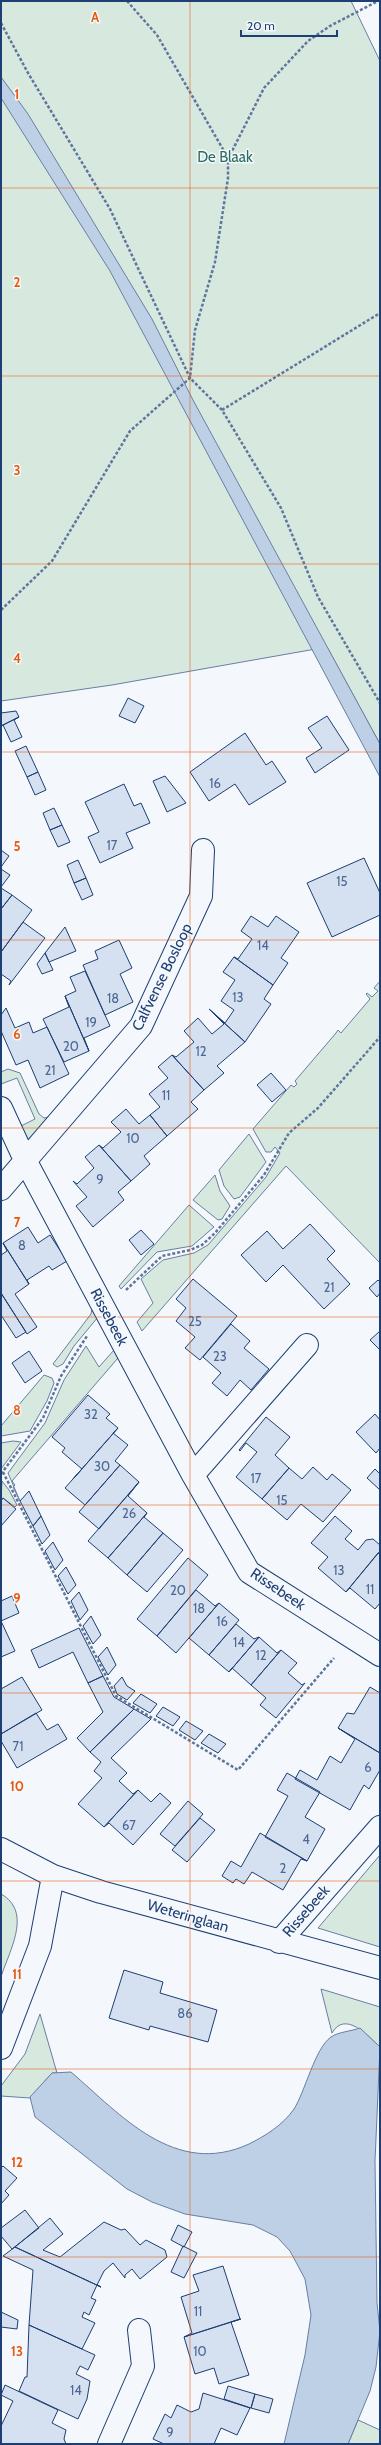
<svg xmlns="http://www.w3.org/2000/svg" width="381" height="2445" font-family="Cabin,sans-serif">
<rect width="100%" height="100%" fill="#f4f7fb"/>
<!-- green -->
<path fill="#d7e8df" stroke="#687fa3" d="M 1,1 L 351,1 L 380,61 L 380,744 L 327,647 L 112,685 L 1,701 Z
M 380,981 L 380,1263 L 286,1166 L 142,1331 L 137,1322 L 153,1303 L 141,1279 L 163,1260 L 194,1253 L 208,1245 L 266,1177 L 280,1153 L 275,1147 L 271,1152 L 266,1152 L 253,1129 L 291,1085 L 294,1087 L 297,1084 L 295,1081 L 336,1033 L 338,1030 L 341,1033 L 370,999 L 366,994 L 367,993 L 372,997 L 378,991 L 374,988 Z
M 8,1069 L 20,1073 L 39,1114 L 44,1118 L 49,1117 L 28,1140 L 25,1140 L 21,1126 L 35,1119 L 17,1078 L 1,1084 L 1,1072 Z
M 249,1134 L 266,1162 L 240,1197 L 234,1199 L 224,1186 L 219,1170 Z
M 215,1175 L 220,1191 L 230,1206 L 222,1219 L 218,1220 L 193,1200 Z
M 189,1205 L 214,1227 L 192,1246 L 157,1252 L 121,1289 L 119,1286 Z
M 92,1309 L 98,1317 L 74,1346 L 63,1364 L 57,1367 L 53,1364 L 91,1314 Z
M 86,1346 L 99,1367 L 114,1350 L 118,1358 L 12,1481 L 15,1485 L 13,1487 L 20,1501 L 8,1473 L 45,1423 L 64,1380 Z
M 44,1375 L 52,1378 L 54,1383 L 47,1401 L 30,1431 L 1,1436 L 1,1426 Z
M 13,1441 L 21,1442 L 1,1469 L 1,1443 Z
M 2,1481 L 9,1490 L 17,1505 L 15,1507 L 3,1498 L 1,1501 Z
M 380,1855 L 380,1947 L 318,1928 Z
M 1,1894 C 33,1912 9,1951 1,1977 Z
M 321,1989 L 380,2007 L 380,2047 C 368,2036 345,2010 332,2033 Z
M 40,2014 L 57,2073 L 52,2073 L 30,2098 L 1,2096 L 1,2086 L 25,2054 Z
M 358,2420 L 380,2430 L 380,2444 L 348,2444 Z"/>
<!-- water -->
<path fill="#bed0e5" stroke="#687fa3" d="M 1,77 L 28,114 L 152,319 L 193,400 L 380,744 L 380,777 L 110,271 L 1,98 Z
M 360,2028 L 380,2047 L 375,2161 L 377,2303 L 380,2331 L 376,2367 L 370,2391 L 348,2444 L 284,2444 L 305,2355 L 311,2315 L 305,2279 L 290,2251 L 277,2237 L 253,2225 L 185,2214 L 152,2202 L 127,2189 L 35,2117 L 30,2097 L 52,2073 L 71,2072 C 121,2115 175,2178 249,2144 C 265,2136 283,2125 294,2109 C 305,2092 315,2048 331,2037 C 338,2032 352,2031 360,2028 Z"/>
<!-- building -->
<path fill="#d5e0f0" stroke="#1d3f73" d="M 128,698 L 144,706 L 135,723 L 119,716 Z
M 16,711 L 19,717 L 1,726 L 1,713 Z
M 327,716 L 349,750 L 315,773 L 306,758 L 322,748 L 308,728 Z
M 19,717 L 14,720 L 22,737 L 11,742 L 3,725 L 1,726 Z
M 245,733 L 266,765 L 272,761 L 286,782 L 249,805 L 235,784 L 209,801 L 190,772 Z
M 26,746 L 38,772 L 27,777 L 15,751 Z
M 38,772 L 46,790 L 35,795 L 27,777 Z
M 165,776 L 186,803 L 167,812 L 153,781 Z
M 124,784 L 134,806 L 141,803 L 150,823 L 126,833 L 133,848 L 100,863 L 88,837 L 99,832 L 85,802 Z
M 54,808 L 62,825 L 50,830 L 43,813 Z
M 62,825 L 70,842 L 58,847 L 50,830 Z
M 1,850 L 9,856 L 1,867 Z
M 364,858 L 380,893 L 380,915 L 332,937 L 307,883 Z
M 78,860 L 86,878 L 74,883 L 67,865 Z
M 1,869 L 10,875 L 1,887 Z
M 86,878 L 93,895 L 82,900 L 74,883 Z
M 1,888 L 12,895 L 1,909 Z
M 12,895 L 32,910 L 1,952 L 1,909 Z
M 251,916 L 268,927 L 276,916 L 299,932 L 281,958 L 288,963 L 273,985 L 234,957 L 238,959 L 252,939 L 241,931 Z
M 23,922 L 45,938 L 9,985 L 11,981 L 1,974 L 1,952 Z
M 65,927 L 76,951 L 49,962 L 45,953 Z
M 119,940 L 132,968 L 120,974 L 133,1002 L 105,1015 L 83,965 L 98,959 L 95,951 Z
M 45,953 L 53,970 L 42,974 L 37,964 Z
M 234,957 L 273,985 L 264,999 L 271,1004 L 245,1042 L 209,1009 L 225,1023 L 234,1010 L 221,1001 L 235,980 L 223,972 Z
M 85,971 L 110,1026 L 84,1038 L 89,1051 L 65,996 L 76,991 L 70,977 Z
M 65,996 L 89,1051 L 64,1062 L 43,1019 L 69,1007 Z
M 6,1008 L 15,1028 L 29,1022 L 33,1033 L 47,1027 L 69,1074 L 40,1088 L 28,1060 L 16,1065 L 1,1031 L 1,1015 Z
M 209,1009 L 245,1042 L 217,1066 L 224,1073 L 204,1090 L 172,1055 L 176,1057 L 194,1042 L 184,1031 L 198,1018 L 212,1034 L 224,1024 Z
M 172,1055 L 204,1090 L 191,1102 L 198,1109 L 167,1136 L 150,1115 L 160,1107 L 149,1094 L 168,1078 L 158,1067 Z
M 271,1073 L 286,1090 L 272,1102 L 257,1085 Z
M 126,1109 L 139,1124 L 150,1115 L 167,1136 L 144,1156 L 150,1164 L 131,1181 L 99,1145 L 103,1148 L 121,1132 L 111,1122 Z
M 99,1145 L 131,1181 L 118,1192 L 124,1200 L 93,1227 L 76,1206 L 87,1197 L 73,1181 L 77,1184 L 94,1168 L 85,1157 Z
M 310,1224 L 335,1251 L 327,1259 L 350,1284 L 324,1309 L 283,1265 L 266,1282 L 241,1255 L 267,1231 L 283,1249 Z
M 28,1227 L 38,1243 L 50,1235 L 67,1261 L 52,1270 L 49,1266 L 27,1280 L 29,1284 L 3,1243 Z
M 141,1230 L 154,1244 L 141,1255 L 129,1240 Z
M 3,1243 L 29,1284 L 15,1294 L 37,1327 L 27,1334 L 1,1293 L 1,1255 L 7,1251 Z
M 193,1279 L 237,1316 L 200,1360 L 185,1348 L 195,1337 L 176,1321 L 186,1308 L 176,1299 Z
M 378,1280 L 380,1282 L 380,1293 L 377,1297 L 369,1288 Z
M 1,1293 L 26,1332 L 16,1338 L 1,1315 Z
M 231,1324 L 250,1341 L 244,1348 L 269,1369 L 251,1390 L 240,1380 L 227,1396 L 212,1383 L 221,1373 L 203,1357 Z
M 380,1331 L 380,1350 L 370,1340 Z
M 29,1351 L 42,1371 L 25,1383 L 12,1363 Z
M 88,1395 L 110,1414 L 106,1418 L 118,1428 L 73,1479 L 82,1469 L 62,1452 L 65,1448 L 52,1437 Z
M 375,1414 L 380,1420 L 380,1448 L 376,1453 L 356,1432 Z
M 266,1417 L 290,1437 L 275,1455 L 289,1468 L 262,1499 L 236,1477 L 257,1452 L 246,1443 L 240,1451 L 239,1450 Z
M 118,1428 L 113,1433 L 128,1445 L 115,1461 L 120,1465 L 85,1505 L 65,1488 Z
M 120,1465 L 139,1482 L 99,1529 L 79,1512 Z
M 313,1467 L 327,1480 L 332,1474 L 351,1490 L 323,1522 L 301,1504 L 287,1520 L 262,1499 L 289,1468 L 302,1479 Z
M 375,1469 L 380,1474 L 380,1490 L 367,1478 Z
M 139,1482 L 128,1496 L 147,1513 L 108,1558 L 88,1541 Z
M 29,1491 L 41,1516 L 33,1526 L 20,1501 Z
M 3,1498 L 16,1509 L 1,1526 L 1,1501 Z
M 147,1513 L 144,1517 L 163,1533 L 127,1575 L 108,1558 Z
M 41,1516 L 50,1535 L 42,1544 L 33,1526 Z
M 335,1516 L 352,1531 L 345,1539 L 358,1550 L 366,1540 L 373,1539 L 380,1545 L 380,1551 L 346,1592 L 318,1568 L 328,1557 L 311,1543 Z
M 163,1533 L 183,1550 L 147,1592 L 127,1575 Z
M 53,1542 L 63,1560 L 55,1570 L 45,1551 Z
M 378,1553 L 380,1555 L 380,1603 L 375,1609 L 350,1588 L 346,1592 Z
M 188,1558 L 208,1575 L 157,1636 L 137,1619 Z
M 66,1567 L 76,1585 L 68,1594 L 58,1576 Z
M 196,1590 L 215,1606 L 219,1603 L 176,1653 L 157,1636 Z
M 79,1592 L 88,1610 L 80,1620 L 71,1601 Z
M 12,1596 L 19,1613 L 1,1621 L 15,1651 L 1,1657 L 1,1601 Z
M 219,1603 L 239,1620 L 209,1655 L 189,1638 Z
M 91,1616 L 101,1635 L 93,1644 L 83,1626 Z
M 236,1624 L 254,1639 L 259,1637 L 229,1672 L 209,1655 Z
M 79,1628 L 103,1676 L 88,1683 L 73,1652 L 39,1668 L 31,1650 Z
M 259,1637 L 277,1653 L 281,1650 L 251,1685 L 232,1668 L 229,1672 Z
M 107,1647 L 116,1665 L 108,1675 L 98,1657 Z
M 281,1650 L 297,1663 L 288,1673 L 302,1685 L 305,1683 L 276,1718 L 260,1705 L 266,1698 L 251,1685 Z
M 103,1676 L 114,1697 L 134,1709 L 90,1752 L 77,1738 L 103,1712 L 88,1683 Z
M 22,1677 L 42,1710 L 1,1734 L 1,1689 Z
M 122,1677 L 127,1686 L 135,1691 L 127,1700 L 117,1694 L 114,1686 Z
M 370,1687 L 380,1693 L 380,1753 L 338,1728 L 347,1713 L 354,1714 Z
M 141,1694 L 157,1704 L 150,1713 L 133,1703 Z
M 163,1707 L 180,1717 L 173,1726 L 156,1716 Z
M 134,1709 L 151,1719 L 111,1758 L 127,1773 L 119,1781 L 133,1794 L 138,1790 L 104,1827 L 78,1804 L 102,1778 L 94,1771 L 101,1762 L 90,1752 Z
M 36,1713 L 47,1730 L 58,1724 L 67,1739 L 17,1768 L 1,1741 L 1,1734 Z
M 186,1721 L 203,1731 L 195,1740 L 179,1730 Z
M 338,1728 L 380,1753 L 380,1770 L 369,1789 L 364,1785 L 350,1810 L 295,1779 L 300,1770 L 317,1780 L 330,1756 L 341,1763 L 355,1739 Z
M 209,1734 L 226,1744 L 218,1753 L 201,1743 Z
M 287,1773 L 320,1792 L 305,1817 L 325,1829 L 307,1861 L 265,1837 L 288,1796 L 277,1790 Z
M 138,1790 L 151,1802 L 160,1793 L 171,1803 L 133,1845 L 109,1823 L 104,1827 Z
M 188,1801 L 203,1814 L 175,1846 L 160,1834 Z
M 200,1818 L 215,1830 L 187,1862 L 172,1850 Z
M 260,1833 L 307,1861 L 301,1859 L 283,1890 L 252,1872 L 244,1884 L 236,1879 L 233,1883 L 222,1876 L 231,1861 L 241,1867 Z
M 124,1970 L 163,1982 L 160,1993 L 217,2010 L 208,2042 L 150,2026 L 149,2030 L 109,2018 Z
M 3,2166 L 17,2178 L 5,2191 L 9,2195 L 1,2204 L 1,2168 Z
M 25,2210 L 39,2228 L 12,2249 L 1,2236 L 1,2228 Z
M 50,2218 L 63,2234 L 43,2250 L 60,2257 L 104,2222 L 121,2230 L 125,2229 L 140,2245 L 146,2240 L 165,2250 L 167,2257 L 140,2279 L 132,2269 L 125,2275 L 125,2278 L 113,2263 L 104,2271 L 97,2285 L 101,2287 L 15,2247 Z
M 178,2225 L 192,2232 L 184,2247 L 171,2240 Z
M 183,2246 L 197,2253 L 184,2278 L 171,2272 Z
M 15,2247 L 101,2287 L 97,2285 L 91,2298 L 96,2300 L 89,2315 L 84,2312 L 82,2317 L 95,2323 L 82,2349 L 29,2325 L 33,2270 L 3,2256 Z
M 223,2266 L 240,2319 L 184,2337 L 192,2333 L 181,2297 L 199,2291 L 193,2275 Z
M 1,2312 L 18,2320 L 17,2329 L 1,2327 Z
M 241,2319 L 231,2322 L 249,2375 L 219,2384 L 214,2368 L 195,2374 L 184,2337 Z
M 29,2325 L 95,2355 L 88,2370 L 80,2366 L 76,2374 L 90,2381 L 87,2399 L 78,2419 L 19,2391 L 25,2377 L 27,2377 Z
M 5,2385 L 58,2410 L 52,2423 L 66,2430 L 64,2439 L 66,2444 L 1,2444 L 1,2426 L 13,2401 L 1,2395 Z
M 228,2386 L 255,2394 L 251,2408 L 224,2399 Z
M 203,2393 L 250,2408 L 237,2435 L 221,2428 L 214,2444 L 164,2444 L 153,2439 L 165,2414 L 171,2418 L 177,2405 L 191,2412 L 199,2409 Z
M 255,2394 L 273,2399 L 269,2413 L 251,2408 Z"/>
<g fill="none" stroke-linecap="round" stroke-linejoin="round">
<defs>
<path id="minor" d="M 1,1108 L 25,1160 L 193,1475 L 249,1572 L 380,1655
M 1,1189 L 141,1026 L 201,896 L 203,850
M 193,1475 L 307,1345
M 1,1849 L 53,1876 L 101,1892 L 380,1968
M 279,1942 L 380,1827
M 1,2048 L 40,1946 L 53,1876
M 109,2444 L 143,2366 L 139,2330"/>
</defs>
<!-- minor casing -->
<use href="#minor" stroke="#1d3f73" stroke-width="24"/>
<!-- path -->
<path stroke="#5e769c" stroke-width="2.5" stroke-dasharray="3 2" stroke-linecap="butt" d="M 127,1 L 157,35 L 228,158
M 1,23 L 28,73 L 110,209 L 190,378 L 222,410 L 281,508 L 318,597 L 380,703
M 222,410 L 380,313
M 1,610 L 52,561 L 130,431 L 190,378 L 195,330 L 215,262 L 228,178 L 228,159 L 264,88 L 308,41 L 330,26 L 378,1
M 126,1290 L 162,1256 L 190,1250 L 202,1245 L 215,1233 L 264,1175 L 289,1133 L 318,1108 L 380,1037
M 3,1472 L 116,1696 L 238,1770 L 334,1658
M 1,1474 L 43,1418 L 61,1376 L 87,1336"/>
<!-- minor -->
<use href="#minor" stroke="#f4f7fb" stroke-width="22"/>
</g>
<!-- grid -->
<path fill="none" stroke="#e8590c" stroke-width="1" stroke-opacity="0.55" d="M 190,1 L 190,2444M 1,188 L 380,188M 1,376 L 380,376M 1,564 L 380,564M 1,752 L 380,752M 1,940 L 380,940M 1,1128 L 380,1128M 1,1317 L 380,1317M 1,1505 L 380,1505M 1,1693 L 380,1693M 1,1881 L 380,1881M 1,2069 L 380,2069M 1,2257 L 380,2257"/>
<g text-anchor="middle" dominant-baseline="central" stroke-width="3" stroke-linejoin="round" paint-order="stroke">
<!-- number labels -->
<g font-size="13" fill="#4b6792">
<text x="215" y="783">16</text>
<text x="112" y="845">17</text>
<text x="342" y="881">15</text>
<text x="263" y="945">14</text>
<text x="238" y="997">13</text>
<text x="113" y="998">18</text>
<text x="91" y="1022">19</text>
<text x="71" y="1046">20</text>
<text x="201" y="1051">12</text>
<text x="50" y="1070">21</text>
<text x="166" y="1095">11</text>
<text x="133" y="1138">10</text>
<text x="100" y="1179">9</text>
<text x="22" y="1245">8</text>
<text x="329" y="1287">21</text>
<text x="195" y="1321">25</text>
<text x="220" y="1356">23</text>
<text x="91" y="1414">32</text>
<text x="102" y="1466">30</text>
<text x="256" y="1478">17</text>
<text x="282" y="1500">15</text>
<text x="129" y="1513">26</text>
<text x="339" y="1570">13</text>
<text x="370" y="1589">11</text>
<text x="178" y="1590">20</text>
<text x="199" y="1608">18</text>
<text x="222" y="1621">16</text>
<text x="239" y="1642">14</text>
<text x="261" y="1655">12</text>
<text x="18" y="1746">71</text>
<text x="368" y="1767">6</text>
<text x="129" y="1825">67</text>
<text x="306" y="1839">4</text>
<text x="283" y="1868">2</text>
<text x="185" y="2013">86</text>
<text x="198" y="2311">11</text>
<text x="200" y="2351">10</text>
<text x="76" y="2390">14</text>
<text x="170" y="2432">9</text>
</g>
<!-- park labels -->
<g font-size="15" fill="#2c6c60" stroke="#f4f7fb">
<text x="225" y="157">De Blaak</text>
</g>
<!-- street labels -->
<g font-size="15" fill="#1d3f73" stroke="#f4f7fb">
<text transform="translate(162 977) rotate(-64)">Calfvense Bosloop</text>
<text transform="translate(109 1317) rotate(62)">Rissebeek</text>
<text transform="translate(278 1589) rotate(34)">Rissebeek</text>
<text transform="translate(306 1911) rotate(-49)">Rissebeek</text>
<text transform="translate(188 1916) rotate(16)">Weteringlaan</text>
</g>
</g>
<g font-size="13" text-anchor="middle" font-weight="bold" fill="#e8590c" stroke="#f4f7fb" stroke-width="3" stroke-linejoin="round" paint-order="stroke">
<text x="95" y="22">A</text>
<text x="17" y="99">1</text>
<text x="17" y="287">2</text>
<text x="17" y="475">3</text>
<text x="17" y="663">4</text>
<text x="17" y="851">5</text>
<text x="17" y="1039">6</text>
<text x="17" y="1227">7</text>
<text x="17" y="1415">8</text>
<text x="17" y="1603">9</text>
<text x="17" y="1791">10</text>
<text x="17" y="1979">11</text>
<text x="17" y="2167">12</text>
<text x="17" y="2356">13</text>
</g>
<!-- border -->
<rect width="381" height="2445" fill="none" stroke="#1d3f73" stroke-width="4"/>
<!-- scale -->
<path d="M241 30v6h96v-6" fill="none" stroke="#1d3f73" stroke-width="2"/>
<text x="247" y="30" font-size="12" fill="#1d3f73" stroke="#f4f7fb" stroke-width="3" paint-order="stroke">20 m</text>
</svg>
